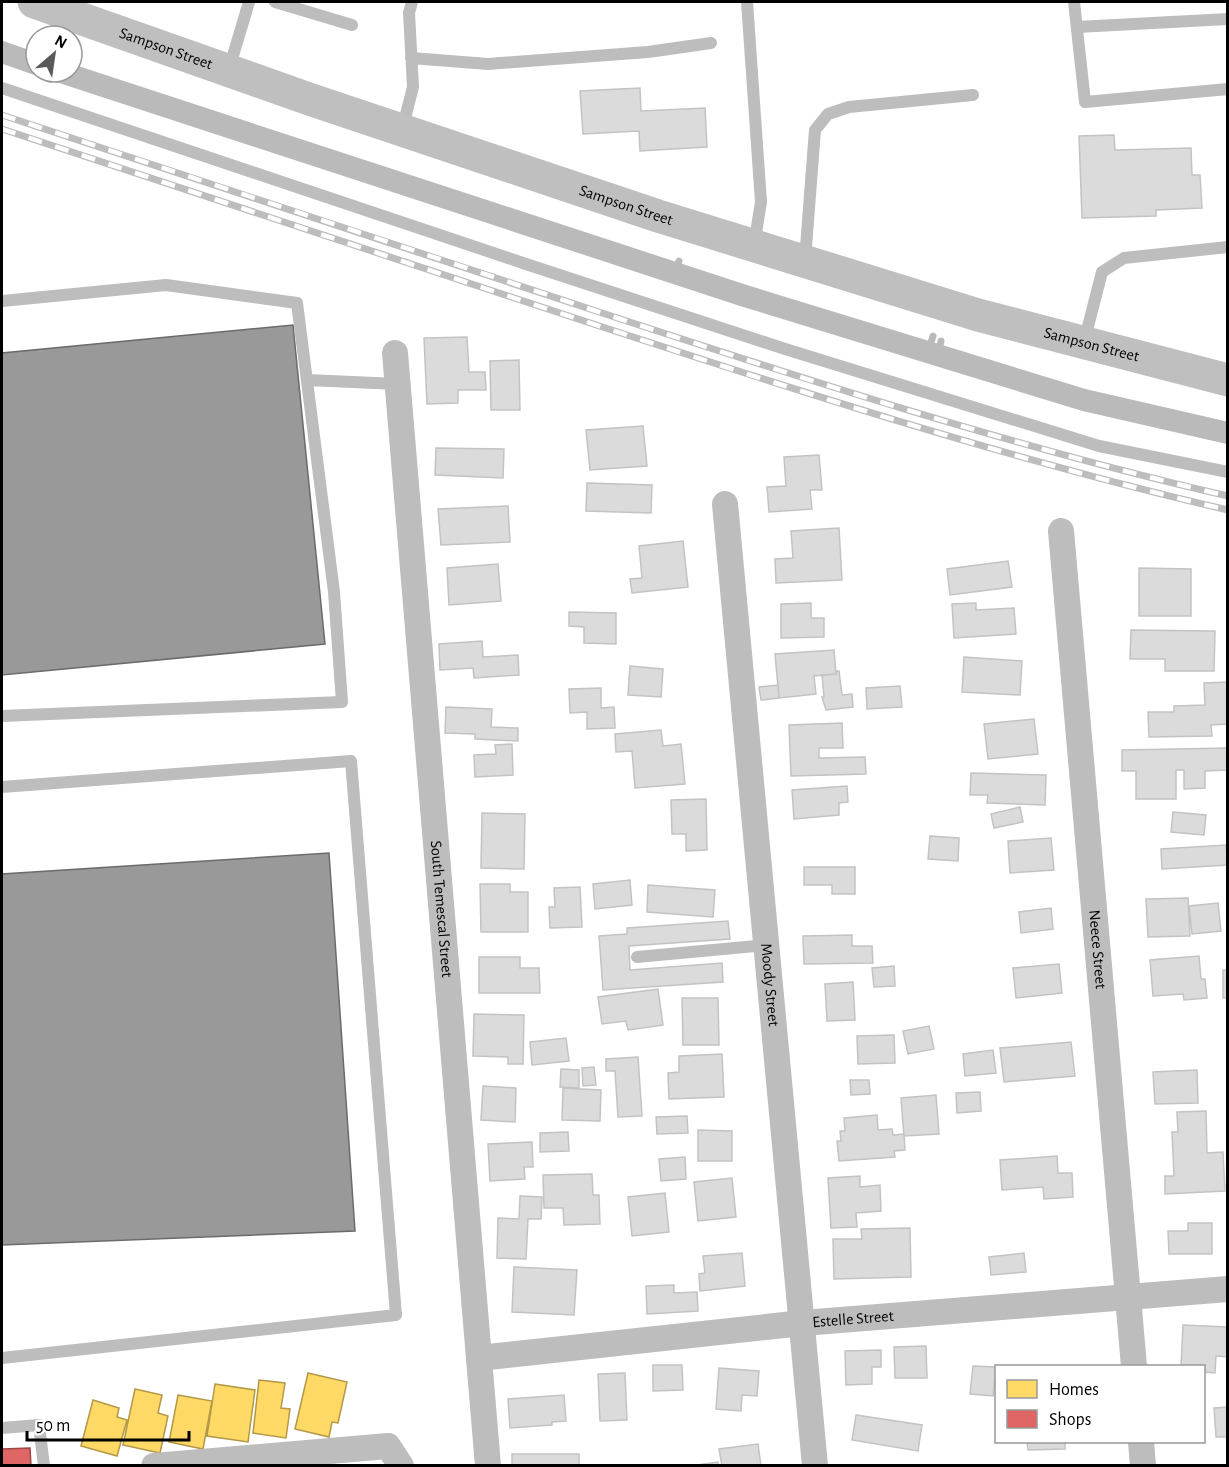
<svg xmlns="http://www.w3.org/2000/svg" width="1229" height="1467" font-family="'Alegreya Sans',sans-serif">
<rect width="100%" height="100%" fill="#fff"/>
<!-- homes -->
<path fill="#ffd966" stroke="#b29847" stroke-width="1.5" d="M 308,1373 L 347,1382 L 338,1423 L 332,1422 L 329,1437 L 295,1429 Z
M 259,1380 L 285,1383 L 281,1408 L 290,1409 L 286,1438 L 253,1433 Z
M 215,1384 L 255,1390 L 248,1442 L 207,1436 Z
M 135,1389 L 162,1395 L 158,1413 L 168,1416 L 160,1453 L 123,1445 Z
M 178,1395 L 212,1401 L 203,1449 L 169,1442 Z
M 93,1400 L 119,1408 L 117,1417 L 127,1420 L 117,1456 L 81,1446 Z"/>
<!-- shops -->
<path fill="#e06666" stroke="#9d4747" stroke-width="1.5" d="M 30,1448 L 31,1466 L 2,1466 L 2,1449 Z"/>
<!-- industry -->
<path fill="#999" stroke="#6b6b6b" stroke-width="1.5" d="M 293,325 L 325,644 L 2,675 L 2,353 Z
M 329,853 L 355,1231 L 2,1245 L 2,874 Z"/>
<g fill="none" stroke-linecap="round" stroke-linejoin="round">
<!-- stream -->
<path stroke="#bababa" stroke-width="7" d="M 675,273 L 679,261
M 928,352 L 933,336
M 938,355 L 941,341"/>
<!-- canal -->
<path stroke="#bababa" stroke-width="22" d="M 2,52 L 36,64
M 61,72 L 745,296 L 1084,400 L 1228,433"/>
</g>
<!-- building -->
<path fill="#dbdbdb" stroke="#c3c3c3" stroke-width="1.5" d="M 640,88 L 641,111 L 705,108 L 707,147 L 640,151 L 639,131 L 583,134 L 580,91 Z
M 1114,135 L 1115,150 L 1191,148 L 1192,175 L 1200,175 L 1202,208 L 1156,210 L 1156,216 L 1082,218 L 1079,136 Z
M 467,337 L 469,372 L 485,372 L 486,390 L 458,390 L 458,403 L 427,404 L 424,338 Z
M 519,360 L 520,410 L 491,410 L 490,361 Z
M 643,426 L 647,466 L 590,470 L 586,430 Z
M 436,448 L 504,449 L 503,478 L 435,475 Z
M 819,455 L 822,490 L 810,490 L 812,509 L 769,512 L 767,487 L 786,486 L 784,457 Z
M 587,483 L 652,485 L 651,513 L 586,511 Z
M 508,506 L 510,542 L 441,545 L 438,509 Z
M 839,528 L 842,580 L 776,583 L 775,559 L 793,558 L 791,531 Z
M 683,541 L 688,587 L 632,593 L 630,579 L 642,578 L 639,546 Z
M 1008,561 L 1012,587 L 950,595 L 947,569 Z
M 498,564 L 501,601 L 449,605 L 447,568 Z
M 1139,568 L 1191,569 L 1191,616 L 1139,616 Z
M 811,603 L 811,618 L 824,618 L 824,637 L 781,638 L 781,604 Z
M 976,603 L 976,610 L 1014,608 L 1016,634 L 954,638 L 952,604 Z
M 569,612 L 616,613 L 616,644 L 584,643 L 584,627 L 569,626 Z
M 1131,630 L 1215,631 L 1214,671 L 1165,671 L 1165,659 L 1130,659 Z
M 482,641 L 483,657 L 518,655 L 519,675 L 474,678 L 473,668 L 440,670 L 439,644 Z
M 834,650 L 836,674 L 814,676 L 816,694 L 779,698 L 775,654 Z
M 964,657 L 1022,661 L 1020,695 L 962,692 Z
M 630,666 L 663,669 L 661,697 L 628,695 Z
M 836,671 L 839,671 L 842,695 L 852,694 L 853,707 L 826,710 L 822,697 L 824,697 L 822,675 L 836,674 Z
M 1228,682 L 1228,724 L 1211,725 L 1212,736 L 1149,737 L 1148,712 L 1174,712 L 1174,706 L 1205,705 L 1204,683 Z
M 778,685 L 779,698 L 761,700 L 759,687 Z
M 900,686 L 902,707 L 867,709 L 866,688 Z
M 601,688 L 601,708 L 614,707 L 615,728 L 587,729 L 587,712 L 570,713 L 569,689 Z
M 446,707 L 492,709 L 491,727 L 518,728 L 518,741 L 475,739 L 475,734 L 445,733 Z
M 1034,719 L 1038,754 L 988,759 L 984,724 Z
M 842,723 L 843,748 L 819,748 L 819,758 L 865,757 L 866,774 L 791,776 L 789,725 Z
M 661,730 L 663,746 L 681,744 L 685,784 L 635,788 L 632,751 L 616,752 L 615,734 Z
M 512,744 L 513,775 L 475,777 L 474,755 L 496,754 L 495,745 Z
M 1228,748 L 1228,770 L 1205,771 L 1205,788 L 1184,789 L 1184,770 L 1176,770 L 1176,799 L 1136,799 L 1136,771 L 1122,771 L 1122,750 Z
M 971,773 L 1046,775 L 1045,805 L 987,803 L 988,795 L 970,795 Z
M 847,786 L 848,802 L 839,803 L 839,815 L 794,819 L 792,790 Z
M 706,799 L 707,850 L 686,851 L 686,834 L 672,834 L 671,800 Z
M 1020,807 L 1023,822 L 994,828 L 991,814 Z
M 1173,812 L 1206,815 L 1204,835 L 1171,832 Z
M 482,813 L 525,814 L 524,869 L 481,868 Z
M 930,836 L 959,838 L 958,861 L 928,859 Z
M 1051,838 L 1054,870 L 1010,873 L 1008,841 Z
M 1226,845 L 1228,865 L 1162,869 L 1161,849 Z
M 804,867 L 855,867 L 855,894 L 832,894 L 832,885 L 804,885 Z
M 630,880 L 632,905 L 595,909 L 593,884 Z
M 480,884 L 510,884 L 510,892 L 528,892 L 528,932 L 481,932 Z
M 648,885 L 715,890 L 713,917 L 647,912 Z
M 580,887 L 582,927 L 550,928 L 549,907 L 555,907 L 554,888 Z
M 1188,898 L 1190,936 L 1148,937 L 1146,899 Z
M 1218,903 L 1221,931 L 1192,934 L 1189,906 Z
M 1051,908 L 1053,929 L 1021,933 L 1019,912 Z
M 728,921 L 730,939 L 629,946 L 630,970 L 722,963 L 723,982 L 603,990 L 599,936 L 627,934 L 627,928 Z
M 852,935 L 852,946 L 872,946 L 873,963 L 804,964 L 803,936 Z
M 1199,956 L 1201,979 L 1205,979 L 1207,998 L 1184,1000 L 1183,994 L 1153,996 L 1150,960 Z
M 479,957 L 520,957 L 520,968 L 539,968 L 540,993 L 479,993 Z
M 1059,964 L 1062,993 L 1016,998 L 1013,968 Z
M 894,966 L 895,986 L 874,987 L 872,968 Z
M 1223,970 L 1228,970 L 1228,998 L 1223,998 Z
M 853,982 L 855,1020 L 827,1021 L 825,984 Z
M 658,989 L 663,1025 L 628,1030 L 626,1021 L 602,1024 L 598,997 Z
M 682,998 L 718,998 L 719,1045 L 683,1045 Z
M 474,1014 L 524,1015 L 523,1064 L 508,1064 L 508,1057 L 473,1056 Z
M 929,1026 L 934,1049 L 908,1054 L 903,1031 Z
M 894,1035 L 895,1063 L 858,1064 L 857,1036 Z
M 566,1038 L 569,1061 L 532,1065 L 530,1042 Z
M 1071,1042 L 1075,1076 L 1004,1082 L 1000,1048 Z
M 993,1050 L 996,1073 L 965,1076 L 963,1054 Z
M 722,1054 L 724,1097 L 669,1099 L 668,1073 L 679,1072 L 679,1056 Z
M 638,1057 L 642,1116 L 618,1117 L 615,1071 L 606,1071 L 606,1059 Z
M 594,1067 L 596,1085 L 583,1086 L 582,1068 Z
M 561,1069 L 579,1070 L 579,1088 L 560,1087 Z
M 1197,1070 L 1198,1103 L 1155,1104 L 1153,1072 Z
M 850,1080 L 869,1080 L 870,1094 L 851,1095 Z
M 483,1086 L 516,1088 L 515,1122 L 481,1120 Z
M 563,1088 L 601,1090 L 600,1121 L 562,1120 Z
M 980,1092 L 981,1111 L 957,1113 L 956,1093 Z
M 936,1095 L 939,1134 L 904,1136 L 901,1098 Z
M 1206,1111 L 1207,1153 L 1223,1152 L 1225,1191 L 1165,1194 L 1165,1176 L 1174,1176 L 1172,1132 L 1178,1132 L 1177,1112 Z
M 877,1115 L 878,1130 L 892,1129 L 893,1135 L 904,1134 L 905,1150 L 894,1151 L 895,1157 L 839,1161 L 837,1141 L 841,1141 L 840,1131 L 845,1131 L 844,1118 Z
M 687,1116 L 688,1133 L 657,1134 L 656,1117 Z
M 698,1130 L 732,1131 L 732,1161 L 698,1161 Z
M 568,1132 L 569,1151 L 540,1152 L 540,1133 Z
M 532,1142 L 533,1167 L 524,1167 L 525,1179 L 490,1181 L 488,1144 Z
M 1057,1156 L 1058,1173 L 1072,1173 L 1073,1197 L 1044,1199 L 1043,1187 L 1002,1190 L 1000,1160 Z
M 685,1157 L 686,1179 L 661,1181 L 659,1159 Z
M 592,1174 L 593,1195 L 599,1195 L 600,1224 L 564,1225 L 563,1208 L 544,1208 L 543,1175 Z
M 860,1176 L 860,1187 L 880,1185 L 881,1211 L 856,1213 L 857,1227 L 831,1228 L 828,1178 Z
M 732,1178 L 736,1217 L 698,1221 L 694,1182 Z
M 665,1193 L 669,1232 L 632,1236 L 628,1197 Z
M 520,1196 L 542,1197 L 541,1219 L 528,1219 L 526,1259 L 497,1258 L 498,1218 L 519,1219 Z
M 1188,1223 L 1212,1223 L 1212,1254 L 1169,1254 L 1168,1231 L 1188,1231 Z
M 910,1228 L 911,1277 L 834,1279 L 833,1239 L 862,1239 L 861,1229 Z
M 742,1253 L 745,1286 L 700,1291 L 699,1274 L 705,1273 L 703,1256 Z
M 1024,1253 L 1026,1272 L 991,1275 L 989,1257 Z
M 514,1267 L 577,1270 L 574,1315 L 512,1312 Z
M 674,1285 L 674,1293 L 697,1292 L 698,1311 L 647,1314 L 646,1286 Z
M 1183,1325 L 1228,1327 L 1228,1357 L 1216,1356 L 1215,1373 L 1204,1372 L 1204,1366 L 1181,1366 Z
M 926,1346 L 927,1378 L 895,1378 L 894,1347 Z
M 881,1350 L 881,1367 L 872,1367 L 872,1384 L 846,1385 L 845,1351 Z
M 653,1365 L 682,1365 L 683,1390 L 653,1391 Z
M 973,1366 L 996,1367 L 993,1396 L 970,1394 Z
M 719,1368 L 759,1371 L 757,1396 L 742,1395 L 741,1411 L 716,1409 Z
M 625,1373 L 627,1420 L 600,1421 L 598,1374 Z
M 564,1395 L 566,1421 L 552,1422 L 552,1425 L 510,1428 L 508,1399 Z
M 1228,1407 L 1228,1437 L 1216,1437 L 1214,1408 Z
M 856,1415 L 922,1425 L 918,1451 L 852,1440 Z
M 1027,1442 L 1065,1442 L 1065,1449 L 1028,1450 Z
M 758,1444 L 761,1466 L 722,1466 L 719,1449 Z
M 512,1454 L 579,1454 L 579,1466 L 512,1466 Z
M 718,1462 L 718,1466 L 689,1466 Z"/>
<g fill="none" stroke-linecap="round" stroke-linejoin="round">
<!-- lane -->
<path stroke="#bdbdbd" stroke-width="12" d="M 275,2 L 352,25
M 747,2 L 761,202 L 754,245
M 1074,2 L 1085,102 L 1228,89
M 1077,27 L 1228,19
M 411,58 L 488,64 L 648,52 L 711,43
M 229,69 L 249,2
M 2,88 L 526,264 L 782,348 L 1099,446 L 1228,472
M 402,130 L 413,87 L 409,13 L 412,2
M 805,260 L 815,130 L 828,114 L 849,107 L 973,95
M 2,301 L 166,285 L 297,303 L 334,592 L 342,702 L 2,716
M 1084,342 L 1102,272 L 1124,258 L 1228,247
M 307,380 L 398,384
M 2,787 L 351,761 L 396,1315 L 2,1358
M 637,957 L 767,945
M 2,1428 L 39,1425 L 44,1466"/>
<!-- street -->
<g stroke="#bdbdbd" stroke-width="26">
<path id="s1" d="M 395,353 L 488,1466"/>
<path id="s2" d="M 725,504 L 815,1466"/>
<path id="s3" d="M 1061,531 L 1134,1366"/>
<path id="s4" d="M 479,1358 L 803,1323 L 1228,1289"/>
<path d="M 1141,1442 L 1143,1466"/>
<path d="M 154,1466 L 388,1446 L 401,1466"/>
</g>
<!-- secondary -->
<path stroke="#bfbfbf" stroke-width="33" id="s5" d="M 34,2 L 309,99 L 658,216 L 978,315 L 1228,380"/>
<defs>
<path id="rail" d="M 2,115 C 200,180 398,245 596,311 C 804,379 1014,447 1228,496
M 2,129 C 194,192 386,256 578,319 C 792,389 1007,459 1228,510"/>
</defs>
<!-- rail casing -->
<use href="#rail" stroke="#bdbdbd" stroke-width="7"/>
<!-- rail -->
<use href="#rail" stroke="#fff" stroke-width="4.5" stroke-dasharray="14" stroke-linecap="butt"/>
</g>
<g text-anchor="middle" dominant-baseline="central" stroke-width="6" stroke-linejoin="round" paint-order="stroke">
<!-- street labels -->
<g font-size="16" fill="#000" stroke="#fff">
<text stroke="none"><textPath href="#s5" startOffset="140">Sampson Street</textPath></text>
<text stroke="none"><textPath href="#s5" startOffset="626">Sampson Street</textPath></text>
<text stroke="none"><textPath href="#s5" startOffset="1112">Sampson Street</textPath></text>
<text stroke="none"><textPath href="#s1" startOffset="558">South Temescal Street</textPath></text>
<text stroke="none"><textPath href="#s3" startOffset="420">Neece Street</textPath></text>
<text stroke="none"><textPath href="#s2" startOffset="483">Moody Street</textPath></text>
<text stroke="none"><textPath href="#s4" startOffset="376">Estelle Street</textPath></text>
</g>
</g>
<!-- border -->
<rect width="1229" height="1467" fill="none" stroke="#000000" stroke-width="6"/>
<!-- legend -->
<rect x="995" y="1365" width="210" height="78" fill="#ffffff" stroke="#999999" stroke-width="1.5"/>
<rect x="1007" y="1380" width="30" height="18" fill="#ffd966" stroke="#999999" stroke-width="1.5"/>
<text x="1049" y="1395" font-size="18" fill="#000000">Homes</text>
<rect x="1007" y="1410" width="30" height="18" fill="#e06666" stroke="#999999" stroke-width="1.5"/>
<text x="1049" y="1425" font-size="18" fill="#000000">Shops</text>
<!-- north arrow -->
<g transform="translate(54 54) rotate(29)"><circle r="28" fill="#ffffff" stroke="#999999" stroke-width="1.5"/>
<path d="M0-4.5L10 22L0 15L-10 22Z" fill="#595959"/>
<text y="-9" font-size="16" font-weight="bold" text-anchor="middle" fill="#000000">N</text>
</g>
<!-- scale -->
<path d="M27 1431v9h162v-9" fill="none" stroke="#000000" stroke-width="3"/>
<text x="36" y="1431" font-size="18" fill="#000000" stroke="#ffffff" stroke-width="4.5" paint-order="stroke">50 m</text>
</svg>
